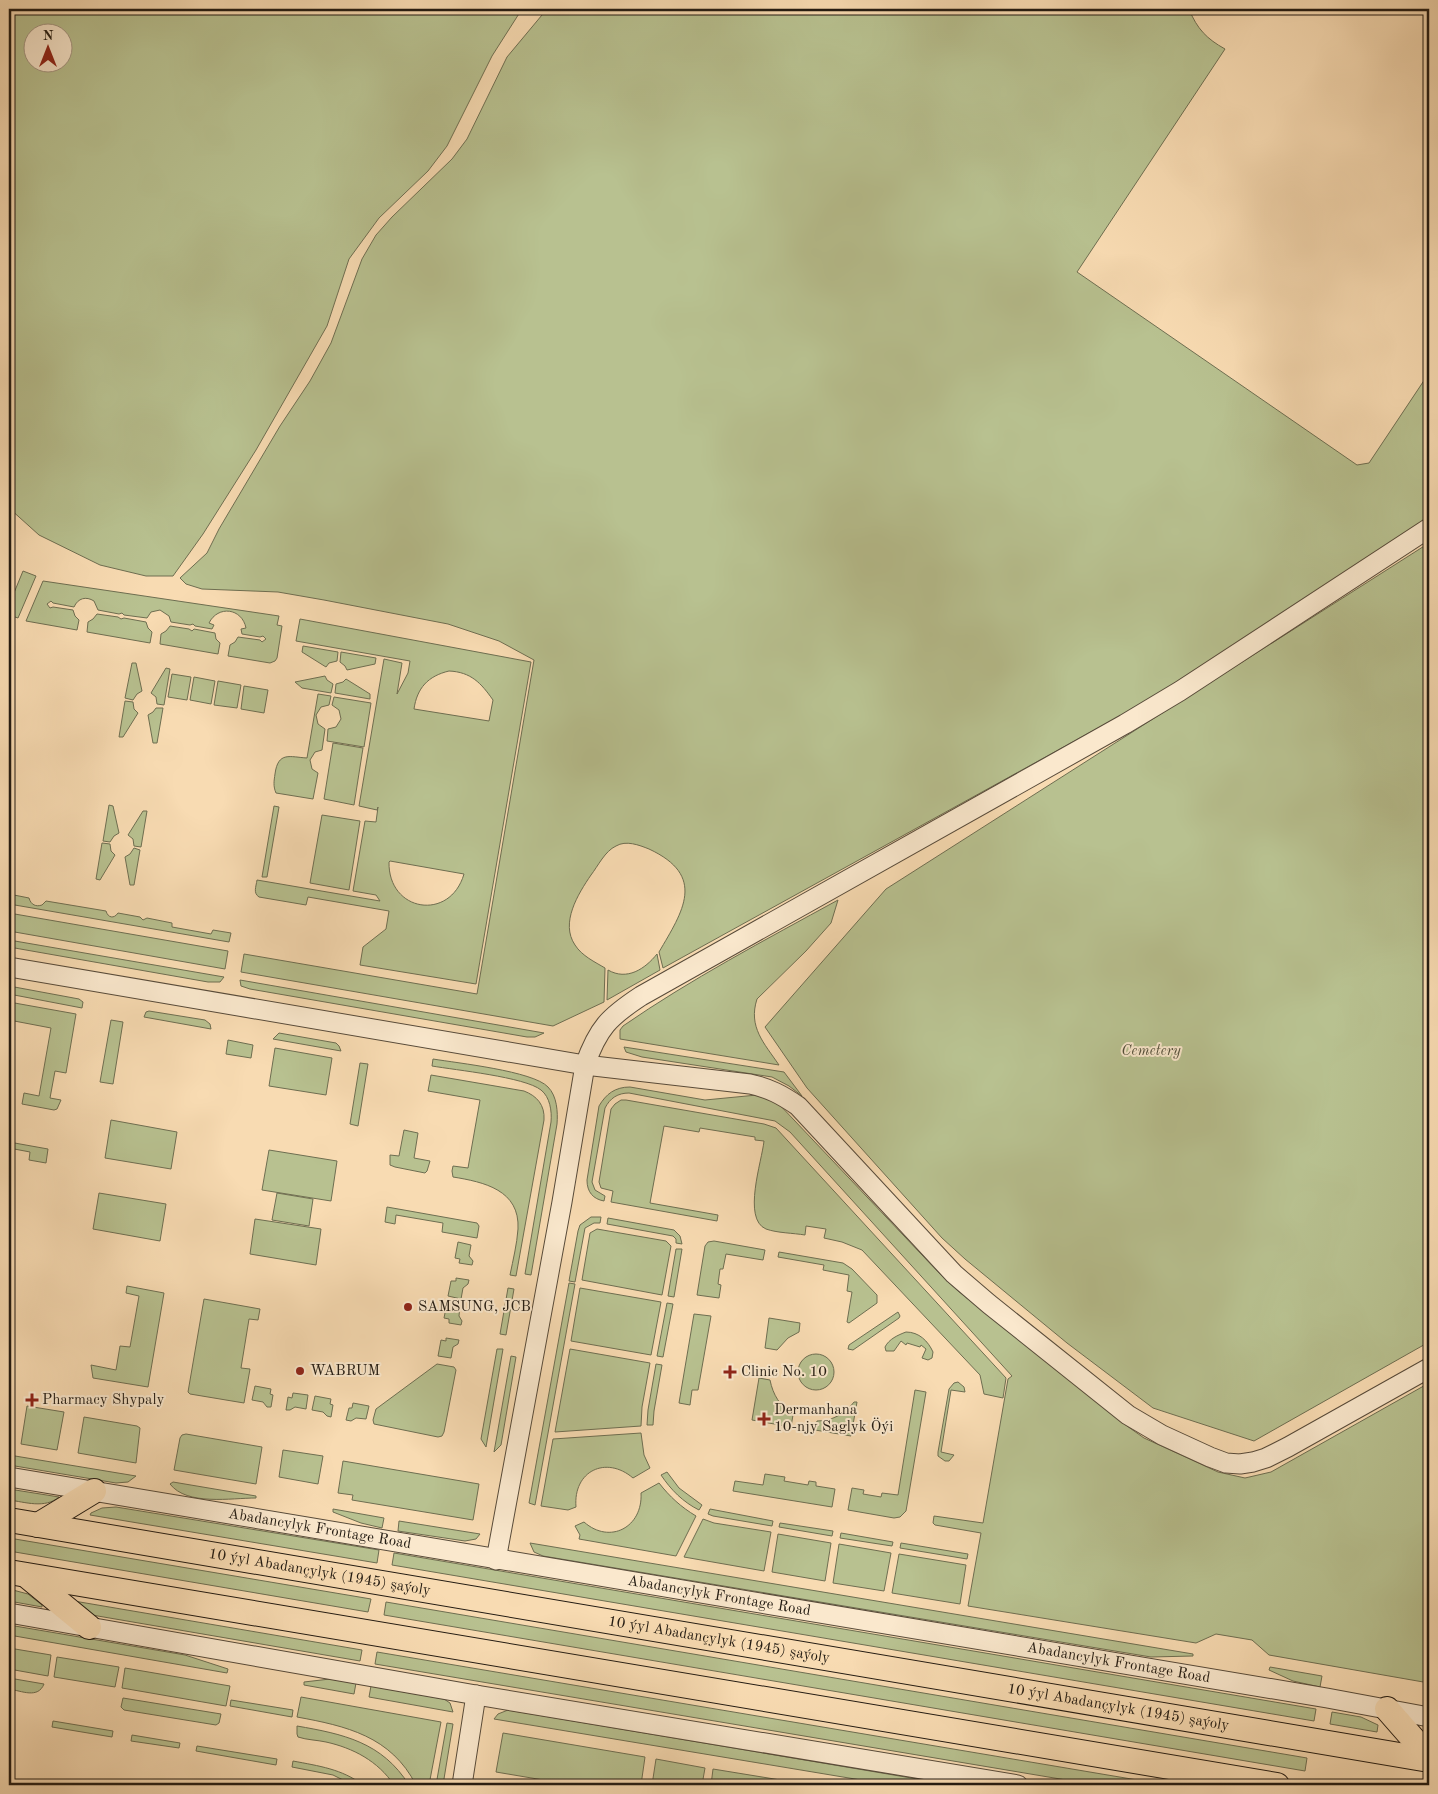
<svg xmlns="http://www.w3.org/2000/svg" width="1438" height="1794" font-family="'Old Standard TT',serif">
<rect width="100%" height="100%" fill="#f8dbb2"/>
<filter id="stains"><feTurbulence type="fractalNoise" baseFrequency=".004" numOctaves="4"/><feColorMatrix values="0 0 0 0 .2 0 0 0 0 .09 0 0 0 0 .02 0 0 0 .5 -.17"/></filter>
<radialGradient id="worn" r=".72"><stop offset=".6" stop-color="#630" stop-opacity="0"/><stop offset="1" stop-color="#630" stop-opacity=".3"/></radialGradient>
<!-- green -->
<path fill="#b8c190" stroke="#6e6e51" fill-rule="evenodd" d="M 9,9 L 522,9 L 492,56 L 447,146 L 428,171 L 379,218 L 349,259 L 327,326 L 256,450 L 203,534 L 173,576 L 146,576 L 100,565 L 39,535 L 9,508 ZM 32,32 L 62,32 L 62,62 L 32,62 Z
M 547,9 L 1189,9 C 1197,29 1207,39 1225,49 L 1077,272 L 1357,465 L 1369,463 L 1429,373 L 1429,520 L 1176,685 L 663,968 L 659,952 C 683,911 707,876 649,849 C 639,845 626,840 616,846 C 605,851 598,866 591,875 C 578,894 560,923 575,945 C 582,956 595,962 605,968 L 604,1002 L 553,1026 L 241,972 L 244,954 L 477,994 L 534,660 L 499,641 L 448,624 L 324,600 L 278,592 L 202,589 L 186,584 L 180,578 L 207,553 L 219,529 L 280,426 L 310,381 L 331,343 L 362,259 L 376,235 L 392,217 L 452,159 L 467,139 L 507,57 Z
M 1429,543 L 1429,1342 L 1254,1441 L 1153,1408 L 1067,1343 L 965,1259 L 942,1238 L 807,1088 L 765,1027 L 886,889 Z
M 23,571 L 36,576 L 18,618 L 9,615 L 9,605 Z
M 43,581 L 279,616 L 277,625 L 282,626 L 277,658 L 275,661 L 270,663 L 228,656 L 230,645 L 235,642 L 238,637 L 260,640 L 262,642 L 266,639 L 263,636 L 260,637 L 242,634 L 241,629 L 246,628 C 242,608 218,605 209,623 L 214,625 L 212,629 L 195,626 L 193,624 L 190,625 L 171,622 L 169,616 L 160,610 L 151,612 L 147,618 L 124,615 L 122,613 L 119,614 L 98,610 L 94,601 C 86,596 78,598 74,607 L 53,603 L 51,601 L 47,604 L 50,608 L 53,607 L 73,610 L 75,616 L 79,620 L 77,630 L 26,621 Z
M 97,614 L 118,617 L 121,619 L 124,618 L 146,622 L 148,628 L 152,632 L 150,643 L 87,632 L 88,622 L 93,619 Z
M 300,619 L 531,662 L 476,984 L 360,965 L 363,947 L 386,929 L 389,911 L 308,897 L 306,905 L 259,897 C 253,893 256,887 257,880 L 380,901 L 376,895 L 353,891 L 365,821 L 376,822 L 378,807 L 377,810 L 359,806 L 384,659 L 402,663 L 397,694 L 408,673 L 410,661 L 296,641 ZM 449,671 C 471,672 481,683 493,700 L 489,721 L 414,709 C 417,688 428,676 449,671 ZM 389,862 L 390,861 L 464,874 C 450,922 388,912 389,862 Z
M 170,626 L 189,629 L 192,631 L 194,629 L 215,633 L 216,639 L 220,643 L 218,654 L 160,644 L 161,634 L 166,631 Z
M 303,646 L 338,652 L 337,661 L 329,663 L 326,667 L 302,652 Z
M 341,652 L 376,658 L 375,664 L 347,670 L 345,666 L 340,662 Z
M 132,663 L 136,663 L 142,691 L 137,694 L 133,700 L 125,698 Z
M 166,668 L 170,669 L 164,705 L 157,704 L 156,697 L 151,693 Z
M 172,674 L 191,677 L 187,700 L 168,697 Z
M 325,676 L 327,680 L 333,684 L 331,693 L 302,688 L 295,682 Z
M 194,677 L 215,681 L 211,704 L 190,700 Z
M 346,679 L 370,694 L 370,699 L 335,693 L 336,684 L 343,682 Z
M 218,681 L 241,685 L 237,708 L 214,705 Z
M 244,686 L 268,690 L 264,713 L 241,709 Z
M 318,694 L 331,696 L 329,705 L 321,707 L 316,715 L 318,724 L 325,729 L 322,750 L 315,752 L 310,760 L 312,769 L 318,773 L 313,799 L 276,793 C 273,786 274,781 275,774 C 278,751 290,757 307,758 Z
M 334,697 L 371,703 L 364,747 L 327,741 L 328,729 L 336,727 L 341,719 L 339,710 L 332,705 Z
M 125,701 L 133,702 L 134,709 L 138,713 L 123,737 L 119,737 Z
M 156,708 L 163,708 L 157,743 L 153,743 L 148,715 L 153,712 Z
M 333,743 L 363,748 L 354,805 L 324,799 Z
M 109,805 L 113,806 L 119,833 L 114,836 L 110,842 L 103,841 Z
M 274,806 L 279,807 L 267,877 L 262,877 Z
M 143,811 L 147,811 L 141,847 L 134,846 L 133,839 L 128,835 Z
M 322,815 L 360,821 L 349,890 L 310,883 Z
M 102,843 L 110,844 L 111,851 L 115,855 L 100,880 L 96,879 Z
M 134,848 L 140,850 L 134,885 L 130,885 L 125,857 L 130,854 Z
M 9,894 L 29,898 C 31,905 36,907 42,905 L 46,901 L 106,911 C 108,918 114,919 118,913 L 140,917 L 143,920 L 147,918 L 172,923 L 172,927 L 211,934 L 213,930 L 231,933 L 229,942 L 9,904 Z
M 838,900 L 831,923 L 806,951 L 757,999 C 748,1027 764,1043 779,1065 L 620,1039 L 620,1030 L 623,1026 C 691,979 765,940 838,900 Z
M 9,913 L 228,951 L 225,969 L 9,931 Z
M 9,940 L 224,977 L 220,982 L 208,982 L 9,947 Z
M 657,954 L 660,970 L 607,1000 L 608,970 C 627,981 645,969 657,954 Z
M 240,980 L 544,1033 L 535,1037 L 527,1037 L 250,989 L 241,986 Z
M 9,986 L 79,999 L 83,1002 L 82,1008 L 9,994 Z
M 9,1002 L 76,1014 L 66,1073 L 55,1071 L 50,1098 L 61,1100 L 57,1109 L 54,1110 L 22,1104 L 24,1093 L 39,1096 L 51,1028 L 9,1020 Z
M 149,1011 L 205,1020 L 210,1024 L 211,1029 L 144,1017 L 146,1012 Z
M 111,1020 L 123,1022 L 113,1084 L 100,1082 Z
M 279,1033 L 336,1043 L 339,1046 L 341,1051 L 273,1039 Z
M 228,1040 L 253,1045 L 251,1058 L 226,1054 Z
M 624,1047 L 784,1072 L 802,1096 L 789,1086 L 772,1077 L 642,1057 L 626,1052 Z
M 275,1048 L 332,1058 L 326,1095 L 269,1086 Z
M 433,1059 C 457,1063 533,1071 548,1087 C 557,1096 558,1112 557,1124 L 531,1275 L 525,1274 L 551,1122 C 552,1111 550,1097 541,1090 C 525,1077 455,1070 432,1066 Z
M 360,1063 L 368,1064 L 358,1126 L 350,1124 Z
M 431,1075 L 524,1091 C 537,1096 545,1105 544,1120 L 516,1276 L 510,1275 C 513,1260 517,1244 518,1229 C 520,1190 484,1182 453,1177 L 452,1171 L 453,1166 L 468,1168 L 480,1100 L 428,1091 Z
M 630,1087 L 705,1100 L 757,1095 L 776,1101 L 941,1275 L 958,1291 L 1127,1426 L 1144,1438 L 1218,1472 L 1245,1478 L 1271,1472 L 1429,1383 L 1429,1683 L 1269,1655 L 1252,1640 L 1216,1634 L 1196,1643 L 968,1606 L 981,1533 L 935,1525 L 933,1523 L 934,1516 L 983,1523 L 1008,1379 L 1012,1376 L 790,1132 L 775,1121 L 629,1093 C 618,1093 610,1098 605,1108 L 592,1182 L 595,1190 L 605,1196 L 604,1201 C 593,1199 587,1192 587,1180 L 599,1106 C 606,1094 615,1087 630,1087 Z
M 621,1100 L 626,1100 L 764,1124 L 776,1128 L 1006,1378 L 1003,1398 L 984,1394 L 980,1375 L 862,1250 L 842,1242 L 824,1238 L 826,1229 L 806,1226 L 805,1235 C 793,1233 777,1233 766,1229 C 742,1219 762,1161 764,1141 L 755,1140 L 755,1137 L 700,1128 L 699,1132 L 664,1126 L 650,1203 L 718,1215 L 717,1221 L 611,1202 L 613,1191 L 601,1188 L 599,1182 L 611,1109 L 615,1104 Z
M 111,1120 L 177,1132 L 171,1169 L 105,1158 Z
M 404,1130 L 418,1133 L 414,1158 L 430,1161 L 427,1171 L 425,1173 L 395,1167 L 390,1165 L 390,1155 L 399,1156 Z
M 9,1142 L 48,1149 L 46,1163 L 29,1160 L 30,1152 L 9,1148 Z
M 269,1150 L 337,1161 L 331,1201 L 262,1190 Z
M 99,1193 L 166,1204 L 160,1241 L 93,1229 Z
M 277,1193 L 313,1199 L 309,1226 L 272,1220 Z
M 387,1207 L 477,1223 L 479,1226 L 477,1238 L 442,1232 L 443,1223 L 396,1215 L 395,1224 L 385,1222 Z
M 591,1217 L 601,1217 L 600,1223 L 594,1223 L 585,1228 L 575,1282 L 569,1281 L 578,1231 L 580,1225 Z
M 608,1218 L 674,1230 L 680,1236 L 682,1244 L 676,1243 L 676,1239 L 673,1236 L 607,1224 Z
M 255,1219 L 321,1229 L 316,1265 L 250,1254 Z
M 597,1229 L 666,1241 L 671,1246 L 662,1295 L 582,1280 L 590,1233 Z
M 714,1241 L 765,1250 L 763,1260 L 726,1254 L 723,1269 L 720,1269 L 718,1284 L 721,1285 L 719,1298 L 697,1295 L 705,1246 L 708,1242 Z
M 458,1242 L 471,1245 L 469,1256 L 473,1261 L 472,1265 L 459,1263 L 460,1259 L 455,1258 Z
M 676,1249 L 682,1249 L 674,1297 L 668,1296 Z
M 779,1252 L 843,1263 L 852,1269 L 877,1295 L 877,1303 L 849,1323 L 847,1322 L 852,1292 L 847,1291 L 849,1275 L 823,1270 L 824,1265 L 778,1257 Z
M 456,1278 L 469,1280 L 468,1284 L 463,1288 L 461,1299 L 448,1296 L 451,1281 L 456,1281 Z
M 569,1283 L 575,1284 L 535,1505 L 529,1503 Z
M 127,1286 L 164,1293 L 148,1387 L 93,1378 L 91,1365 L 116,1370 L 120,1346 L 130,1347 L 139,1296 L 126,1293 Z
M 508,1288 L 514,1289 L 506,1335 L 500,1334 Z
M 580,1288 L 661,1302 L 651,1355 L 571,1341 Z
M 204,1299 L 260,1309 L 258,1320 L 249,1319 L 241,1368 L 250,1369 L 244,1403 L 190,1394 L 188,1392 Z
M 447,1303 L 460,1305 L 459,1316 L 462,1321 L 461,1325 L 449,1323 L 449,1319 L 444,1318 Z
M 667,1303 L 673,1304 L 663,1357 L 657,1356 Z
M 898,1312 L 900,1316 L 899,1318 L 853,1350 L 848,1349 L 849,1345 Z
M 694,1314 L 711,1316 L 698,1390 L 692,1390 L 690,1405 L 679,1403 Z
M 769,1318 L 800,1323 L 799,1332 L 788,1338 L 777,1350 L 765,1348 Z
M 906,1332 C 919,1332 928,1341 933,1352 L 932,1358 L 928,1360 L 922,1358 L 926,1349 L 921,1345 L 920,1347 L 907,1343 L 906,1345 L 901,1341 L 894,1351 L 886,1351 L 885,1347 C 889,1339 898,1335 906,1332 Z
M 446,1338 L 459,1340 L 458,1344 L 453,1347 L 451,1358 L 438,1356 L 441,1340 L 446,1341 Z
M 497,1349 L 503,1349 L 486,1447 L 481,1439 Z
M 570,1349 L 650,1363 L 642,1407 L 641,1426 L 555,1432 Z
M798 1372a18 18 0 1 1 36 0a18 18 0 1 1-36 0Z
M 511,1356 L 516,1357 L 501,1445 L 494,1452 Z
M 437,1364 L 454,1367 L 456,1370 L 444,1432 L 442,1436 L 438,1437 L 374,1424 L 373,1420 L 376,1409 Z
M 656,1364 L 662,1365 L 654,1411 L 653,1425 L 647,1425 L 648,1410 Z
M 759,1378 L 770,1380 C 773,1395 780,1406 793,1415 L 791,1427 L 752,1420 Z
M 958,1382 L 964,1387 L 965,1392 L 951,1390 L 941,1452 L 954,1455 L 949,1461 L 945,1461 L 938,1456 L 938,1452 L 949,1389 L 954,1383 Z
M 255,1386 L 271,1389 L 270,1394 L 273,1395 L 271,1407 L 267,1407 L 263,1402 L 252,1400 Z
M 915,1390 L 926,1392 L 906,1511 L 900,1517 L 894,1518 L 848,1510 L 852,1488 L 864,1490 L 863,1494 L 881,1497 L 882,1493 L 898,1495 Z
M 293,1393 L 308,1395 L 306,1409 L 295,1407 L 290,1410 L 286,1410 L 288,1397 L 292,1398 Z
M 315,1396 L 331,1399 L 330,1404 L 333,1405 L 331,1417 L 327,1416 L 323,1412 L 312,1410 Z
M 854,1402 L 857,1402 L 851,1436 L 815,1430 L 817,1421 C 832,1421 845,1414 854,1402 Z
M 353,1403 L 369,1406 L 366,1419 L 356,1418 L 351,1421 L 346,1420 L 349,1408 L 352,1408 Z
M 27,1406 L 64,1412 L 57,1450 L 21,1444 Z
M 84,1417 L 137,1426 L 140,1428 L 136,1463 L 78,1453 Z
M 641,1433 L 644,1455 L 650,1468 L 633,1478 C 606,1455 573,1471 576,1507 L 568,1510 L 541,1506 L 553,1439 Z
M 186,1434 L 262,1447 L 256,1484 L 174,1470 L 180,1438 L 182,1435 Z
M 283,1450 L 323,1456 L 318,1484 L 279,1477 Z
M 9,1455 L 136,1476 L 128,1482 L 116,1483 L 9,1465 Z
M 343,1461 L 479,1484 L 473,1520 L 352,1500 L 353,1495 L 338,1493 Z
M 667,1472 L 679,1488 L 702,1505 L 699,1510 C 683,1502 671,1490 661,1475 Z
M 765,1474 L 785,1477 L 784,1481 L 808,1485 L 809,1481 L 816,1482 L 816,1486 L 835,1489 L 832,1507 L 733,1491 L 735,1481 L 763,1485 Z
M 173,1482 L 256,1496 L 256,1498 C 231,1498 187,1506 170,1484 Z
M 659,1483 C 670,1497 681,1507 696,1516 L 676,1556 L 579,1539 L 580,1535 L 575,1526 L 584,1522 C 610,1545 643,1527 641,1493 Z
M 9,1489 L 59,1497 C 45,1509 25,1502 9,1500 Z
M 116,1507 L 379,1550 L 377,1563 L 90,1515 L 91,1513 L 102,1508 Z
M 333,1509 L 384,1518 L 382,1528 L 361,1523 L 333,1512 Z
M 710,1509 L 773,1521 L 772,1526 L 713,1516 L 708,1514 Z
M 703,1519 L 714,1523 L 771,1532 L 764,1571 L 684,1557 Z
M 399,1521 L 480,1534 L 476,1539 L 465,1541 L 398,1531 Z
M 780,1523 L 833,1531 L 832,1536 L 779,1527 Z
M 841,1533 L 893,1542 L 892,1546 L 840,1538 Z
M 778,1534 L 831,1543 L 825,1581 L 772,1572 Z
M 9,1538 L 371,1599 L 368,1612 L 9,1551 Z
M 530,1543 L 1193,1654 L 1193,1656 L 1151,1657 L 543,1556 L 534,1552 Z
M 901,1543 L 968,1554 L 967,1559 L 900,1548 Z
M 839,1544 L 891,1553 L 884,1591 L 833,1583 Z
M 394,1553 L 1316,1709 L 1314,1721 L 392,1565 Z
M 899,1554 L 966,1565 L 960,1604 L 892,1593 Z
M 9,1589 L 28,1594 L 42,1605 L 42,1607 L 9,1601 Z
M 74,1601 L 362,1650 L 360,1661 L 92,1615 Z
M 386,1602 L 1307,1758 L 1305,1771 L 384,1615 Z
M 9,1625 L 185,1655 L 228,1669 L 227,1673 L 9,1635 Z
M 9,1648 L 51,1655 L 48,1676 L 9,1669 Z
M 377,1652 L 1167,1785 L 1096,1785 L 375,1664 Z
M 57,1657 L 119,1667 L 115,1687 L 54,1677 Z
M 1270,1667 L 1322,1676 L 1320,1687 L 1293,1681 L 1269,1670 Z
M 125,1668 L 230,1686 L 226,1706 L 122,1688 Z
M 9,1678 L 44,1684 C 38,1699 22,1691 9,1689 Z
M 330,1679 L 356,1683 L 354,1694 L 304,1685 L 304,1682 Z
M 371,1686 L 444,1699 L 450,1703 L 453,1712 L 369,1697 Z
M 301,1697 L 441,1722 L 429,1785 L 416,1785 C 391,1736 346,1726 297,1717 Z
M 123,1698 L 221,1714 L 219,1723 L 216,1725 L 124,1710 L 121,1707 Z
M 231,1700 L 293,1710 L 292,1717 L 230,1706 Z
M 508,1710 L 953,1785 L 891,1785 L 494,1719 L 498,1714 Z
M 1332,1712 L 1361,1717 L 1378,1725 L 1377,1732 L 1330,1724 Z
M 53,1721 L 113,1731 L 112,1737 L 52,1727 Z
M 447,1723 L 453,1724 L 443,1785 L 436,1785 Z
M 297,1726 C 343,1734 382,1742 409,1785 L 394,1785 C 378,1761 353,1748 326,1742 C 317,1740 307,1740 298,1737 L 297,1734 Z
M 503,1733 L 645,1757 L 641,1785 L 573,1785 L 496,1772 Z
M 132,1735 L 180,1743 L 179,1748 L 131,1741 Z
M 197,1746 L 277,1759 L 276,1765 L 196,1751 Z
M 656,1759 L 705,1768 L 702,1785 L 652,1785 Z
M 293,1761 C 319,1766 342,1769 363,1785 L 353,1785 L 333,1775 L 292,1767 Z
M 713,1769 L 811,1785 L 711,1785 Z"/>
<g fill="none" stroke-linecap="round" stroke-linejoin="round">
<defs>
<g id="minor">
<path d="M 9,967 L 585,1065 L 750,1084 C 769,1088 782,1095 798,1106 L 954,1274 L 989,1304 L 1128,1415 L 1162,1435 L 1210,1457 L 1226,1463 L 1240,1464 L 1253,1462 L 1266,1458 L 1288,1447 L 1429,1368"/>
<path id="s1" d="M 9,1477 L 1327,1698 L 1429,1717"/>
<path d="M 496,1560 L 562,1202 L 585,1065 C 598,1028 609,1017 641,996 L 1125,724 L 1180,691 L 1429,528"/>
<path d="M 9,1613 L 476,1695 L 1018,1785"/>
<path d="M 462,1785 L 476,1695"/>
</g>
<g id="major">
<path id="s2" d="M 9,1520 L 1429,1760"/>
<path d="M 38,1525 L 94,1491"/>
<path d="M 9,1572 L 1277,1785"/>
<path d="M 27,1576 L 89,1627"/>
<path d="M 1387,1709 L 1429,1757"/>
</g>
</defs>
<!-- minor casing -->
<use href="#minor" stroke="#584b3a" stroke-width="21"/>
<!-- major casing -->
<use href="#major" stroke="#231b12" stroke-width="26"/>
<!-- minor -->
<use href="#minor" stroke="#fae8cd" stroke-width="19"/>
<!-- major -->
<use href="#major" stroke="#f8dbb2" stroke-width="24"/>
</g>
<!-- markers -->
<g fill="#8f2418" stroke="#fae8cd" stroke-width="2">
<circle cx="408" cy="1307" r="5"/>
<circle cx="300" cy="1371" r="5"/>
<path d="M727.5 1364.5h5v5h5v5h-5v5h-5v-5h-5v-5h5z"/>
<path d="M29.5 1392.5h5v5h5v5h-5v5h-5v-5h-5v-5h5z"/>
<path d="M761.5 1411.5h5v5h5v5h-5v5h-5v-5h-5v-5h5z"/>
</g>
<g text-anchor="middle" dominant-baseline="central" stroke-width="4" stroke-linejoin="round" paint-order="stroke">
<!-- park labels -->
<g font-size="15" font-style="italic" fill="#504d38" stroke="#fae8cd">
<text x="1151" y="1051">Cemetery</text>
</g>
<!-- poi labels -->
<g font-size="15" fill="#231b12" stroke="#fae8cd" text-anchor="start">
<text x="418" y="1307">SAMSUNG, JCB</text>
<text x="310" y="1371">WABRUM</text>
<text x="741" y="1372">Clinic No. 10</text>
<text x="42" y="1400">Pharmacy Shypaly</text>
<text x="774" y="1410">Dermanhana<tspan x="774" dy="17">10-njy Saglyk Öýi</tspan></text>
</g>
<!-- street labels -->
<g font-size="15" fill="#231b12" stroke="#fae8cd">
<text stroke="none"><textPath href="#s1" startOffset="315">Abadancylyk Frontage Road</textPath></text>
<text stroke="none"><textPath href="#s2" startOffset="315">10 ýyl Abadançylyk (1945) şaýoly</textPath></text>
<text stroke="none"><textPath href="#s1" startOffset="720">Abadancylyk Frontage Road</textPath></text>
<text stroke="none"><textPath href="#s2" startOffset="720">10 ýyl Abadançylyk (1945) şaýoly</textPath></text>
<text stroke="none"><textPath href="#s1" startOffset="1125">Abadancylyk Frontage Road</textPath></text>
<text stroke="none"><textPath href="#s2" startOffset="1125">10 ýyl Abadançylyk (1945) şaýoly</textPath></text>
</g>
</g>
<!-- margin -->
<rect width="1438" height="1794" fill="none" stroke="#f8dbb2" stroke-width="30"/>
<rect x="10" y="10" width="1418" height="1774" fill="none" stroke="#231b12" stroke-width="2.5"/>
<rect x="15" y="15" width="1408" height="1764" fill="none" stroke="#231b12"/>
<!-- north arrow -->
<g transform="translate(48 48)"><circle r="24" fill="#fae8cd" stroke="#a49682"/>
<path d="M0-4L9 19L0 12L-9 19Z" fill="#8f2418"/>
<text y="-8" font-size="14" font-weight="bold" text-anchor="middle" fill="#231b12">N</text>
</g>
<rect width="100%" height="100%" filter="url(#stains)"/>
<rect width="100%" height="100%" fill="url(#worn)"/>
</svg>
